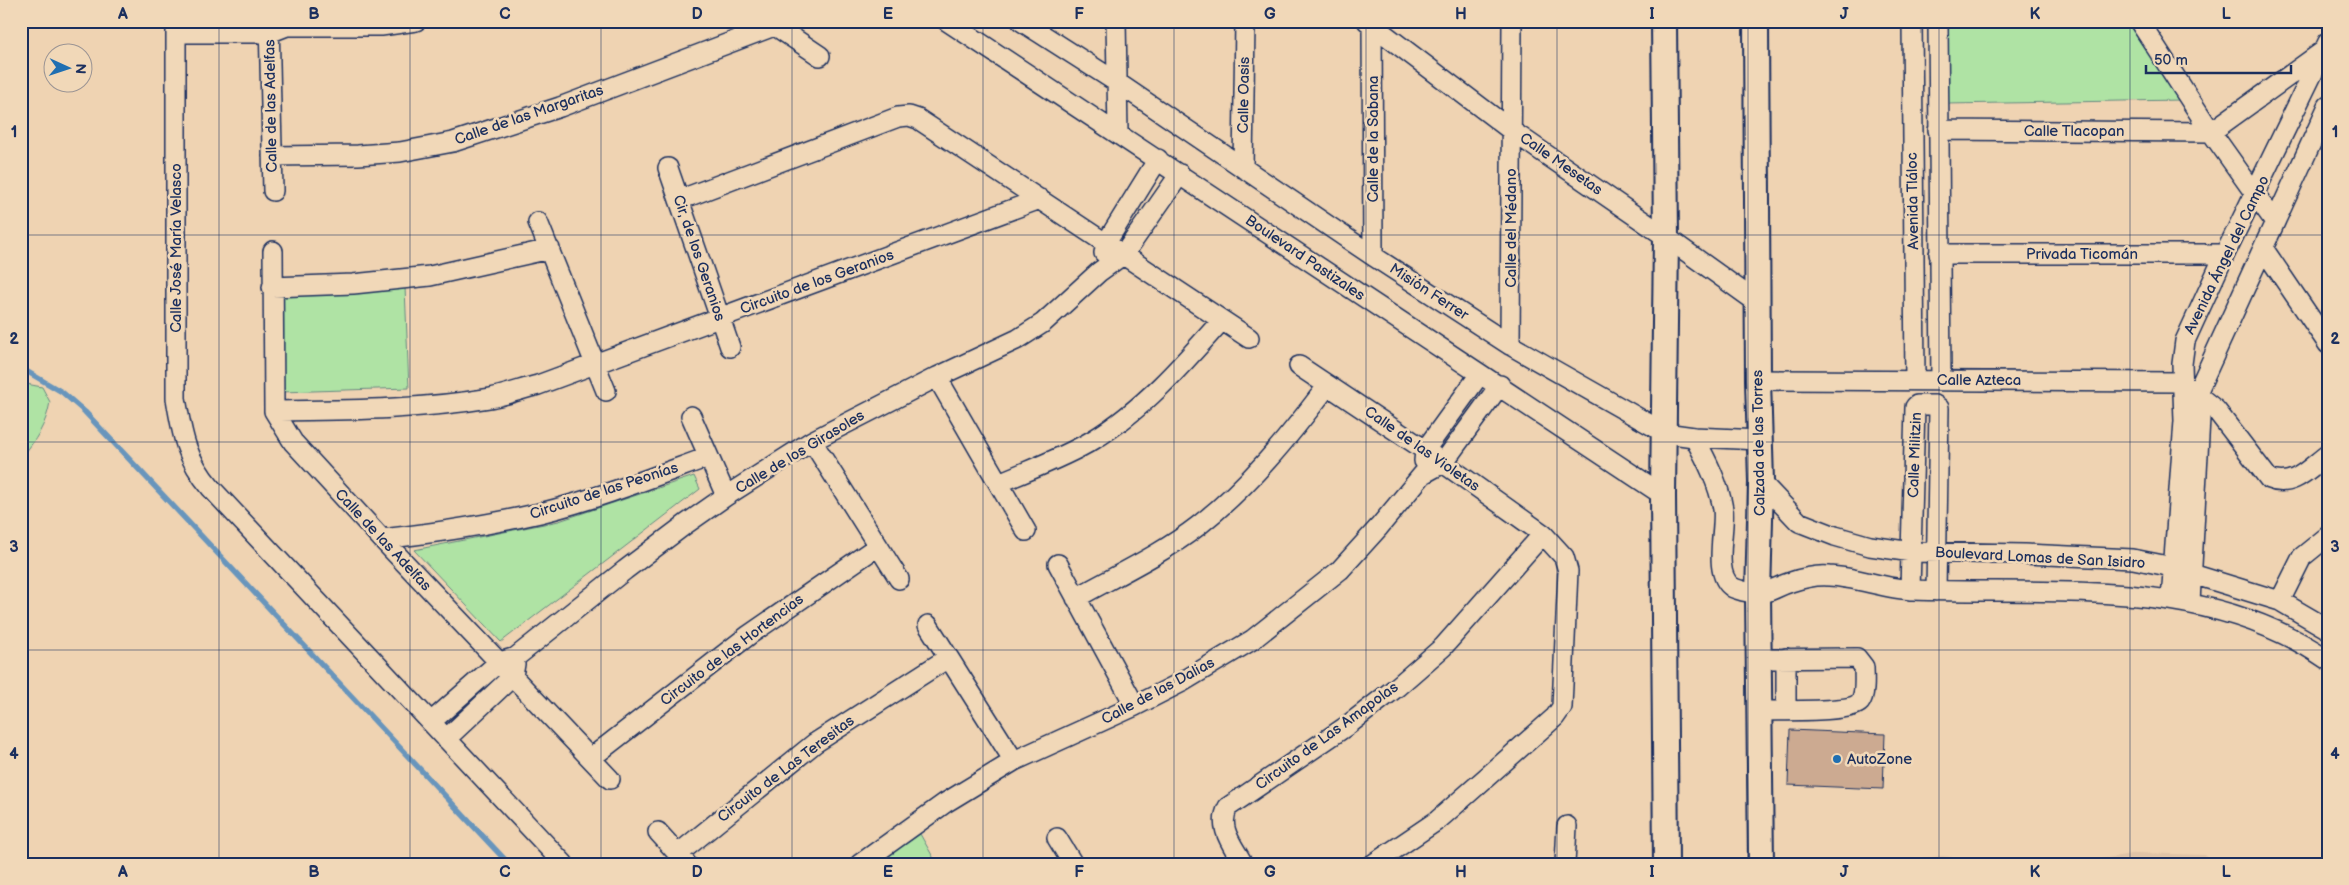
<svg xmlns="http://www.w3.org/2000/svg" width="2349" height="885" font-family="'Balsamiq Sans',sans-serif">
<rect width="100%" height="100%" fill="#efd3b2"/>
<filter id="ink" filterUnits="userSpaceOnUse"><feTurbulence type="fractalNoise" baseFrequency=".02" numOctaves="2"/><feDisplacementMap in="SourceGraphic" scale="10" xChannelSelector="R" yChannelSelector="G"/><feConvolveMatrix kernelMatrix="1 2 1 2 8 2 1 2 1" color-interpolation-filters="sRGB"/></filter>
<g filter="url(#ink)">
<!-- built -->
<path fill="#e0c4a7" d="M 2137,853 L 2205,855 L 2215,864 L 1859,864 L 1942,856 L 2005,863 L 2041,860 L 2095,860 Z"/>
<!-- green -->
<path fill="#afe3a4" stroke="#658981" d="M 1945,21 L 2126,21 L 2181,100 L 1946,104 Z
M 405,287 L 409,388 L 281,392 L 277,291 Z
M 21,383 L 42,387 L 50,402 C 46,425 36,440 21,458 Z
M 694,476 L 700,489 L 501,642 L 414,550 L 559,521 Z
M 920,834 L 937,864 L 876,864 Z"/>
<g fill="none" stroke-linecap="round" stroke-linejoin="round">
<!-- stream -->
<path stroke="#6795bc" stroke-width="5.5" d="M 21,368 L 62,392 L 85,412 L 509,864"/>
</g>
<!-- building -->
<path fill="#ccaa91" stroke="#1b2f5e" d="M 1790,730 L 1885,734 L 1883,789 L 1788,785 Z"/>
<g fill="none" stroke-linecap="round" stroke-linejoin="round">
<defs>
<path id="minor" d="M 176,21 L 176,398 C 182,435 186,459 211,488 L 564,864
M 269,21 L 273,191
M 768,21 L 820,56
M 947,21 L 1663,495
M 1021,21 L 1118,83 L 1373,256 L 1510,345 L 1665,433 L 1694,437 C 1706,459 1719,484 1723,509 C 1726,529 1712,573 1732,587 C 1735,589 1740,590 1743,591 C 1768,597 1769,589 1791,582 C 1803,578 1816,575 1829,576 C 1857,577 1885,589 1913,590 C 2053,595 2206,575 2328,660
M 1116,21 L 1118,133
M 1367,21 L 1512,131 L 1666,237 L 1758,303
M 1372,21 L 1373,256
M 1912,21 L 1915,380
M 1938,21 L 1941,380
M 2139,21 L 2211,132 L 2275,222
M 176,33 L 269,33 L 287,26 L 381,26 L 416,21
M 1938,130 L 2211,132 L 2322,52
M 272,156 L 358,155 L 400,152 L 453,142 L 560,107 L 774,26
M 668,168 L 730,347
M 1243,168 L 1245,21
M 679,200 L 898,117 L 909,116 L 918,119 L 1249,338
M 538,222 L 606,391
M 2263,248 L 2328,344
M 273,251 L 274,411 L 293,442 L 382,539 L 610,779
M 1104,253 L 1106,243 L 1158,159
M 1939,254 L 2225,254
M 272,287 L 353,284 L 430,276 L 550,249
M 1510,345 L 1512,21
M 1299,366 L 1425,450 L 1543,534 L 1564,557 L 1568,571 L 1562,707 L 1555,717 L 1438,820 L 1373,864
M 937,377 L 1026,531
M 1758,380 L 2181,382 L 2216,410 L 2269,479 C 2293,489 2309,468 2328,454
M 274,411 C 346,410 419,410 490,398 C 506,395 522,389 538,385 L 1040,199
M 691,416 L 726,496
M 1694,437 L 1760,440
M 812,441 L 899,579
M 1424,461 L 1425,450 L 1480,374
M 1761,482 L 1799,522 L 1835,536 L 1870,546 L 1912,552 L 2024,554 L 2133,559 L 2163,565 L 2280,601 L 2328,629
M 999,483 C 1029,470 1065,457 1093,440 C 1143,410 1184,363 1222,320
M 382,539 C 435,533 488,525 540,513 C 597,499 653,477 708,457
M 1058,564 L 1135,706
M 1910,590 L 1915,407 L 1917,405 L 1935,405 L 1939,408 L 1936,591
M 1076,598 C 1117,575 1162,554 1198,526 C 1249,486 1289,437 1328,385
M 2171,600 L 2184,421 L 2182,364 L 2185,341 L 2225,254 L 2328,42
M 2280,601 L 2302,557 L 2328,536
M 2190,602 L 2200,418 L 2196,395 L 2328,106
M 928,625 L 1014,761
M 1758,659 L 1857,658 L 1864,667 C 1864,676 1866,694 1860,702 C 1851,713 1776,710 1759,711
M 1786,710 L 1786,658
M 431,722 L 499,662 L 516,657 L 625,570 L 686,524 L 726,496 L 812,441 L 937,377 L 1018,339 L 1043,323 L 1099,272 L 1124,254 L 1180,174
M 446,739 L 513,676 L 515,664
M 591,758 L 749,635 L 878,546
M 658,832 L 686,863
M 1057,838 L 1073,864
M 678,854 L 815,743 L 948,658
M 860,864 L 945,803 L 1014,761 L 1135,706 L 1182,682 L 1252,640 L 1340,570 L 1379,527 L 1423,474 L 1443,463 L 1500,385
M 1243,864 C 1233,845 1217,828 1228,807 L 1348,725 L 1397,687 L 1443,647 L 1543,534
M 1565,864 L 1567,826"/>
<path id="major" d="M 1664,21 L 1666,237 L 1663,495 L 1666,864
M 1756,21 L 1758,380 L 1761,482 L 1758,594 L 1761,864"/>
</defs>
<!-- minor casing -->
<use href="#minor" stroke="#1b2f5e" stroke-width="22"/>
<!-- major casing -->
<use href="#major" stroke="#1b2f5e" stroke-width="28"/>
<!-- minor -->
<use href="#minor" stroke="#f1d8b8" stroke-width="19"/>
<!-- major -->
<use href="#major" stroke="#f1d8b8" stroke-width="24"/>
</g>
</g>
<!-- grid -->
<path fill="none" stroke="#1b2f5e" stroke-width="1" stroke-opacity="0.55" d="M 219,21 L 219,864M 410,21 L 410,864M 601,21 L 601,864M 792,21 L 792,864M 983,21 L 983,864M 1174,21 L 1174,864M 1366,21 L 1366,864M 1557,21 L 1557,864M 1748,21 L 1748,864M 1939,21 L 1939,864M 2130,21 L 2130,864M 21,235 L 2328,235M 21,442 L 2328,442M 21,650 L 2328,650"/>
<!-- markers -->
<circle fill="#1f6fb2" stroke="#f1d8b8" stroke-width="2" cx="1837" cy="759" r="5"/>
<g text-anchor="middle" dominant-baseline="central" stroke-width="5" stroke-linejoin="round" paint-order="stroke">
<!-- street labels -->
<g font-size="15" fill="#1b2f5e" stroke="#f1d8b8">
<text transform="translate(1244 95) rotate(-89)">Calle Oasis</text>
<text transform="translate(271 106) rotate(-91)">Calle de las Adelfas</text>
<text transform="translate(529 115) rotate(-19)">Calle de las Margaritas</text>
<text x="2074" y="131">Calle Tlacopan</text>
<text transform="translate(1373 139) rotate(-90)">Calle de la Sabana</text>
<text transform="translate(1561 164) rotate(35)">Calle Mesetas</text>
<text transform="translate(1913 201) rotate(-91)">Avenida Tláloc</text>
<text transform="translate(1511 228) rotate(-90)">Calle del Médano</text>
<text transform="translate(176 248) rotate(-90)">Calle José María Velasco</text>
<text x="2082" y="254">Privada Ticomán</text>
<text transform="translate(2227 255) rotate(-64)">Avenida Ángel del Campo</text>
<text transform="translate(699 258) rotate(71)">Cir, de los Geranios</text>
<text transform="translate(1305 258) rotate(34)">Boulevard Pastizales</text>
<text transform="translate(817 282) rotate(-20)">Circuito de los Geranios</text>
<text transform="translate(1429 292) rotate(33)">Misión Ferrer</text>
<text x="1979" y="380">Calle Azteca</text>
<text transform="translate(1759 443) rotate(-91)">Calzada de las Torres</text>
<text transform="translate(1422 449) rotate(35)">Calle de las Violetas</text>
<text transform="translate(800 452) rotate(-31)">Calle de los Girasoles</text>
<text transform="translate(1915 455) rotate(-88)">Calle Militzin</text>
<text transform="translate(604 491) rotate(-18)">Circuito de las Peonías</text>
<text transform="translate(383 540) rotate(47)">Calle de las Adelfas</text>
<text transform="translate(2040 558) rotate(3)">Boulevard Lomas de San Isidro</text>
<text transform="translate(732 650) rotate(-37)">Circuito de las Hortencias</text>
<text transform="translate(1158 691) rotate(-28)">Calle de las Dalias</text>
<text transform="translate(1327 736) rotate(-36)">Circuito de Las Amapolas</text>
<text transform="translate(786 769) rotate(-37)">Circuito de Las Teresitas</text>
</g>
<!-- poi labels -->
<g font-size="15" fill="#1b2f5e" stroke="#f1d8b8" text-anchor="start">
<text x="1847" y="759">AutoZone</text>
</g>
</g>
<!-- margin -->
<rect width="2349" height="885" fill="none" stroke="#f1d8b8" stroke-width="55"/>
<!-- north arrow -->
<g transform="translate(68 68) rotate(93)"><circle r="24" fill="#f1d8b8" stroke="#9b9494"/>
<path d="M0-4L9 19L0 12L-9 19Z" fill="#1f6fb2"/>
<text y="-8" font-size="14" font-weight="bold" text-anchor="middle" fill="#1b2f5e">N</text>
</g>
<!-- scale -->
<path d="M2146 65v8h145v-8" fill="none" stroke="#1b2f5e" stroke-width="2.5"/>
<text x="2154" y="65" font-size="15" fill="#1b2f5e" stroke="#f1d8b8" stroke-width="4" paint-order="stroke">50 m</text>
<rect x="28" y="28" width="2294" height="830" fill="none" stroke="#1b2f5e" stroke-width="2"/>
<g font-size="16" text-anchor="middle" font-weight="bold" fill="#1b2f5e">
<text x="123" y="19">A</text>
<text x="314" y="19">B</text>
<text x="505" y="19">C</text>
<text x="697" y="19">D</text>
<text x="888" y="19">E</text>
<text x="1079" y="19">F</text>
<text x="1270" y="19">G</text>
<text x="1461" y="19">H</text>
<text x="1652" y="19">I</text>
<text x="1844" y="19">J</text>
<text x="2035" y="19">K</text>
<text x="2226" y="19">L</text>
<text x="14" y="137">1</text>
<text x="2335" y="137">1</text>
<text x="14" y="344">2</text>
<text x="2335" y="344">2</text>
<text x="14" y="552">3</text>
<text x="2335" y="552">3</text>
<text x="14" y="759">4</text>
<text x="2335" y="759">4</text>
<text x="123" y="877">A</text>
<text x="314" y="877">B</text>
<text x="505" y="877">C</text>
<text x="697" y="877">D</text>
<text x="888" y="877">E</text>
<text x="1079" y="877">F</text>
<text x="1270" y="877">G</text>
<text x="1461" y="877">H</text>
<text x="1652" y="877">I</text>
<text x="1844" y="877">J</text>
<text x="2035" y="877">K</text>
<text x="2226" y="877">L</text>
</g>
</svg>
